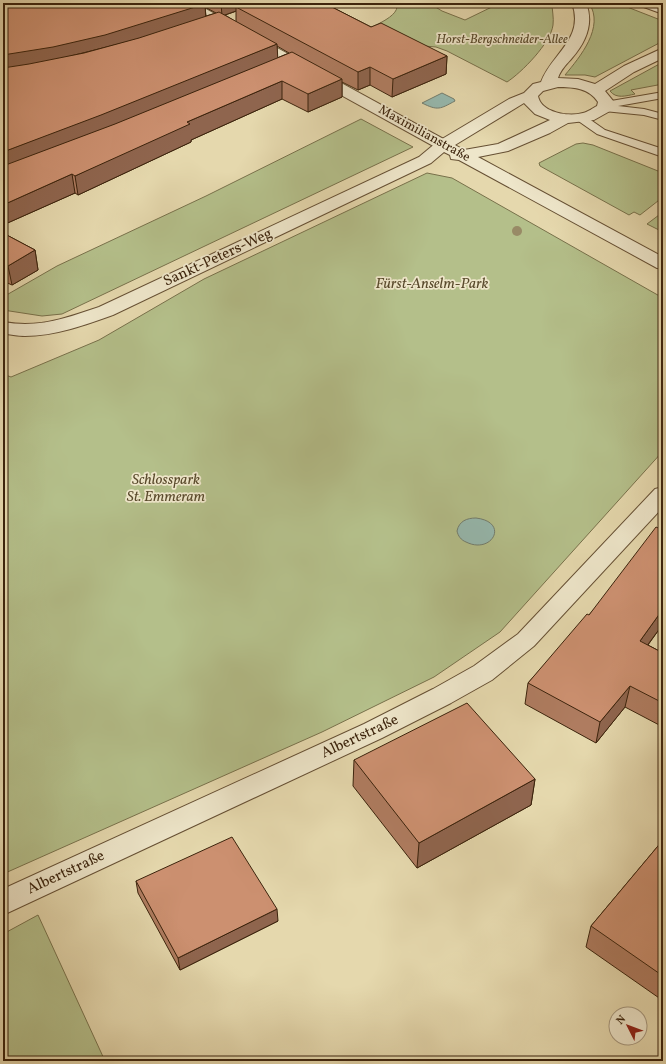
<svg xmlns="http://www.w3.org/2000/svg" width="666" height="1064" font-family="Vollkorn,serif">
<rect width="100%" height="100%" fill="#e5d8ad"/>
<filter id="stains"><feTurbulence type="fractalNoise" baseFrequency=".005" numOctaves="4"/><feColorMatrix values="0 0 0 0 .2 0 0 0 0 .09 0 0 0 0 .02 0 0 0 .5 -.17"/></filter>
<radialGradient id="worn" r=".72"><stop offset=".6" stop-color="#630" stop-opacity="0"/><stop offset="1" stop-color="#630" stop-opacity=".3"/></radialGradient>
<!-- green -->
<path fill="#b4bf8a" stroke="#78714b" d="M 393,3 L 429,3 L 442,11 L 465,20 L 500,3 L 552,3 C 552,10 554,18 553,25 C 551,43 521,73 507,82 L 447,51 L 436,47 L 341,39 C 353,34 396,21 397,7 Z
M 589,3 L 617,3 L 663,21 L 663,41 L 595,77 L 585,75 L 565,75 C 580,57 605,27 589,3 Z
M 663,62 L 663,84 L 631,90 L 635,94 C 626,96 616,99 610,91 Z
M 361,119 L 413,147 L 62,314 L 42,316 L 3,310 L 3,297 L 57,266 L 206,196 Z
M 583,143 L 593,145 L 663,173 L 663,197 L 640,215 L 634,212 L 629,215 L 540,166 L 539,163 L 576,144 Z
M 427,173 L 452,178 L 663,298 L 663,451 L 500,632 L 434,677 L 322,732 L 3,874 L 3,374 L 11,377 L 99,340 L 204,279 Z
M 663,212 L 663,232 L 647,224 Z
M 38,915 L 105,1061 L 3,1061 L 3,934 Z"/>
<!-- water -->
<path fill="#96b9af" stroke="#727d6e" d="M 442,93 L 454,99 L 455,101 C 440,109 438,111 422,103 Z
M 476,518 C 510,522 492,555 466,542 C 461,540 458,536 457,531 C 459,521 467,518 476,518 Z"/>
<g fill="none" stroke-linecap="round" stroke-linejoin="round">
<defs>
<path id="service" d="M 663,92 L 663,98 L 618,106 L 644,109 L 663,114 L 663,120 L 644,115 L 604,111 L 600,110 L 598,108 L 600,106 L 611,105 L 609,103 L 611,101 Z
M 581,115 L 585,116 L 605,130 L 663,149 L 663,157 L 597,134 L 577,120 L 575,118 L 577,116 Z"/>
<path id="pedestrian" d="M 178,3 L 195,3 L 449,142 L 451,145 L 449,148 L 443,150 L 437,148 L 180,6 Z"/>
<path id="minor" d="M 572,3 L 586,3 C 594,23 586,42 572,58 C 567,64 561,69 558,78 L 578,79 L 595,84 L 624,66 L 663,48 L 663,58 L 634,72 L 605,91 L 614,102 L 610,111 L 594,120 L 568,123 L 550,133 L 508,151 L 478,157 L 663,257 L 663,269 L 657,268 L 459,160 L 451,159 L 450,155 L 444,152 L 431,163 L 113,315 C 85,325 55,336 25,336 C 17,336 10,334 3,334 L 3,322 C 10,323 18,324 25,324 C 51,324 75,315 99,307 L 419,157 L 437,142 L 509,99 L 524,93 L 533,84 L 541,82 C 552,53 585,39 572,3 ZM 558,87 C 573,87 589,88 598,102 L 597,106 C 593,108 588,112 583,113 C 569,117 541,113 538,96 L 543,91 ZM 524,103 L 535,114 L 550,120 L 498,144 L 464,150 L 455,145 Z
M 663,487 L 663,507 L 534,646 L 492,680 L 451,703 L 382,738 L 3,915 L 3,889 L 364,724 L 433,689 L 474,666 L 518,634 L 655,489 Z"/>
<path id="tertiary" d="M 639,3 L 658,3 L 663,5 L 663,14 L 641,6 Z"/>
</defs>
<!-- service casing -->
<use href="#service" stroke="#665034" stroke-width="2"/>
<!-- pedestrian casing -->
<use href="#pedestrian" stroke="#665034" stroke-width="2"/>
<!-- minor casing -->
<use href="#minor" stroke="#665034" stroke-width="2"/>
<!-- tertiary casing -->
<use href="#tertiary" stroke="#665034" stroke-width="2"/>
<!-- service -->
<use href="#service" fill="#eee6ca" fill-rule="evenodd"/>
<!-- pedestrian -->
<use href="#pedestrian" fill="#eee6ca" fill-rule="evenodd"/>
<!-- minor -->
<use href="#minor" fill="#eee6ca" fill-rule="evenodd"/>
<!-- tertiary -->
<use href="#tertiary" fill="#eee6ca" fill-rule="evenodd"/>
</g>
<!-- trees -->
<circle fill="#988a66" cx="517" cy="231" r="5"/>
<!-- wall -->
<path fill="#af7c60" stroke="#3b230c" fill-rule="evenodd" d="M 3,3 L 324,3 L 371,27 L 447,56 L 446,74 L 392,97 L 370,85 L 358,90 L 342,82 L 342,97 L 308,112 L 282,99 L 191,140 L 191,142 L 78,195 L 75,193 L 3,225 ZM 205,7 L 216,13 L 206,16 ZM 236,11 L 236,22 L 225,15 L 234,12 ZM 277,46 L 289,53 L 277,58 Z
M 3,233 L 35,250 L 38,270 L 12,285 L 3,281 Z
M 663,530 L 663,624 L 648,645 L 663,653 L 663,727 L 625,707 L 596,743 L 525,704 L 528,683 L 589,615 Z
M 354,760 L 535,779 L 531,805 L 417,868 L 353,786 Z
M 663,840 L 663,999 L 662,1000 L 586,947 L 591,926 Z
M 136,881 L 278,921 L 180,970 L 138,893 Z"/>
<!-- shaded-wall -->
<path fill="#8f654e" stroke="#3b230c" d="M 221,3 L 259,3 L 236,7 L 236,11 L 222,16 Z
M 205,4 L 206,22 L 3,73 L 3,55 Z
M 277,44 L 278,62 L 3,172 L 3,152 Z
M 447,56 L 446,74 L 392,97 L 393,79 Z
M 370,67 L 370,85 L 358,90 L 358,72 Z
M 342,79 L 342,97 L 308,112 L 308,94 Z
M 282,81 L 282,99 L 191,140 L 191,142 L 78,195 L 75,176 L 187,122 Z
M 72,174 L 75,193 L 3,225 L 3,205 Z
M 35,250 L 38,270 L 12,285 L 8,266 Z
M 663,609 L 663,624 L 635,662 L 640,641 Z
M 630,686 L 625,707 L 596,743 L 600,722 Z
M 535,779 L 531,805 L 417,868 L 419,843 Z
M 277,909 L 278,921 L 180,970 L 178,958 Z"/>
<!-- building -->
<path fill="#cc9070" stroke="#3b230c" d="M 3,3 L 203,3 L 205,4 L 105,35 L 53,47 L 3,55 Z
M 246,3 L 324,3 L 371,27 L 381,23 L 447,56 L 393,79 L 370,67 L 358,72 L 236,7 Z
M 219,12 L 277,44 L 101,115 L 3,152 L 3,68 L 29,64 L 84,53 L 139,38 Z
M 292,52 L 342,79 L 308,94 L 282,81 L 187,122 L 190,124 L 75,176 L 72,174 L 3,205 L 3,166 L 115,124 Z
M 3,233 L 35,250 L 8,266 L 3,263 Z
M 656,527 L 663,530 L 663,609 L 640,641 L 663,653 L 663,703 L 630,686 L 600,722 L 528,683 L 587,614 L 589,615 Z
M 467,703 L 535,779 L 419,843 L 354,760 Z
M 232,837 L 277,909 L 178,958 L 136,881 Z
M 663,840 L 663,976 L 591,926 Z"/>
<g text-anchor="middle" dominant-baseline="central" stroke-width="3.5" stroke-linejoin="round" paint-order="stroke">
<!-- far-park labels -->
<g font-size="13" font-style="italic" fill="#594a2c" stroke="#eee6ca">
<text x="502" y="40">Horst-Bergschneider-Allee</text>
</g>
<!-- far-street labels -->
<g font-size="13" fill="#3b230c" stroke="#eee6ca">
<text transform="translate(424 134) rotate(29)">Maximilianstraße</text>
</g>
<!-- street labels -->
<g font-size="15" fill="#3b230c" stroke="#eee6ca">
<text transform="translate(218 258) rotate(-25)">Sankt-Peters-Weg</text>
<text transform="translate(360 737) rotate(-25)">Albertstraße</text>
<text transform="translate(66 873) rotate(-25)">Albertstraße</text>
</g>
<!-- park labels -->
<g font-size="15" font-style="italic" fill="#594a2c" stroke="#eee6ca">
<text x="432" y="284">Fürst-Anselm-Park</text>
<text x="166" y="480">Schlosspark<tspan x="166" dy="17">St. Emmeram</tspan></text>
</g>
</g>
<!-- margin -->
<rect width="666" height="1064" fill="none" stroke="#e5d8ad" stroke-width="16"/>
<rect x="4" y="4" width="658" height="1056" fill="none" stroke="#3b230c" stroke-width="2"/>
<rect x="8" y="8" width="650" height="1048" fill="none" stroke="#3b230c"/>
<!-- north arrow -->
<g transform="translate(628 1026) rotate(312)"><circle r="19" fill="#eee6ca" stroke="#a6987e"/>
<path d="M0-3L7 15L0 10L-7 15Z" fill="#8f2418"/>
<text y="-6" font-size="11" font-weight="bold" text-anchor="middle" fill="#3b230c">N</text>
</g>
<rect width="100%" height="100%" filter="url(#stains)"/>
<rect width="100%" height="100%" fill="url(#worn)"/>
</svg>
